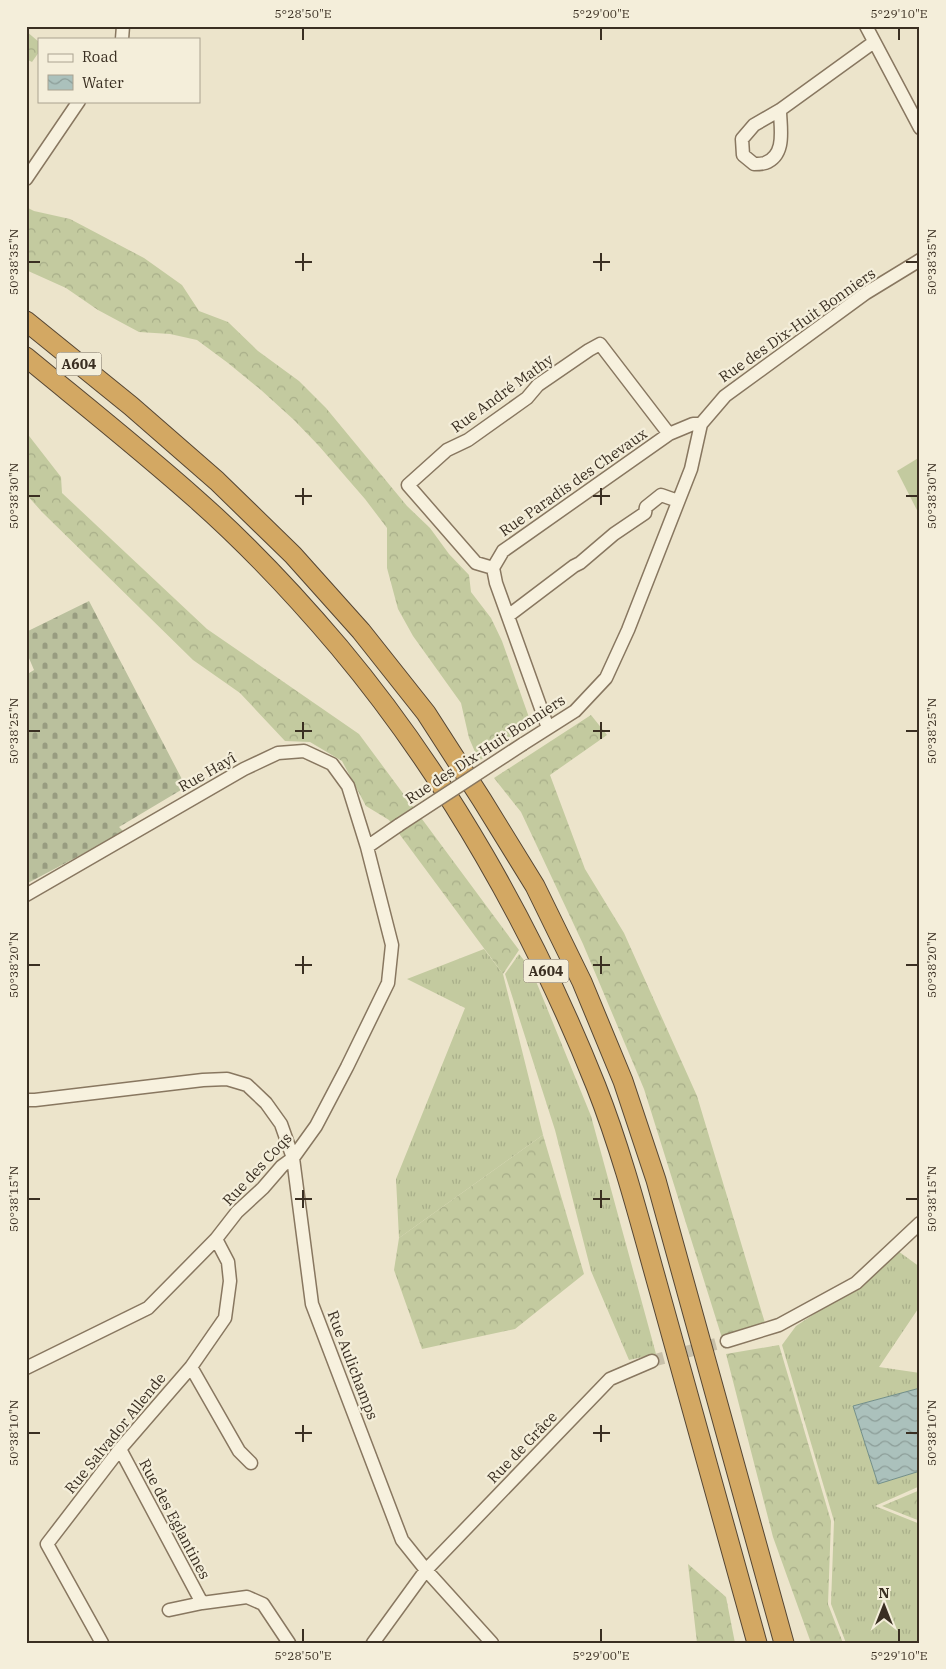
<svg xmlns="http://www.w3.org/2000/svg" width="946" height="1669" font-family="'IBM Plex Serif',serif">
<defs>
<pattern id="grass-tufts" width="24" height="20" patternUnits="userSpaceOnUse" patternTransform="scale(1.25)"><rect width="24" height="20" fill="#c3ca9f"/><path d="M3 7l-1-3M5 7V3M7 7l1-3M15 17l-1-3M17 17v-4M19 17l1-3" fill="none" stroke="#a8ae89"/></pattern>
<pattern id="forest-crowns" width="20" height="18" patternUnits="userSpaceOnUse" patternTransform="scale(1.25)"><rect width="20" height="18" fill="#c3ca9f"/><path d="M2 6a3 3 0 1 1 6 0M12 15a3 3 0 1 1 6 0" fill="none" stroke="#a8ae89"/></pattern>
<pattern id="cemetery-stones" width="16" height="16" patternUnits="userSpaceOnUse" patternTransform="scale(1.25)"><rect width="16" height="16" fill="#bac09d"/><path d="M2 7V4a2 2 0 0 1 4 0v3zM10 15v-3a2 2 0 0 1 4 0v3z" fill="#989c80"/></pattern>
<pattern id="water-waves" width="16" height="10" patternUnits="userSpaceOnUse" patternTransform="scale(1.25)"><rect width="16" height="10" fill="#abc1bc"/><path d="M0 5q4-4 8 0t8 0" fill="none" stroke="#8c9d98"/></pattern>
</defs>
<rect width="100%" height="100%" fill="#ece4cb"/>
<!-- grass -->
<path fill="url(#grass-tufts)" d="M 484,949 L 503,974 L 543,1135 L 399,1238 L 396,1179 L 465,1008 L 407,979 Z
M 519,954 L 531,969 L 591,1116 L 656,1354 L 629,1360 L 591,1271 L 555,1130 L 505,974 Z
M 898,1251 L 920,1267 L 920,1306 L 879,1367 L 920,1373 L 920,1388 L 853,1406 L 878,1484 L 920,1471 L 920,1486 L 875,1506 L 920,1524 L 920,1643 L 846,1643 L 831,1604 L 834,1521 L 782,1345 L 796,1326 L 858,1285 Z"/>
<!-- forest -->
<path fill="url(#forest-crowns)" d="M 26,31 L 39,42 L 39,52 L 32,62 L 26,59 Z
M 26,207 L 34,211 L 70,219 L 144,258 L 182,285 L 199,311 L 228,322 L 258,351 L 299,381 L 326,408 L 407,506 L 430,528 L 449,554 L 469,575 L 471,592 L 491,618 L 502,641 L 531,723 L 479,761 L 469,738 L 461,703 L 413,636 L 398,609 L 387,568 L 387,528 L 365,499 L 319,446 L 294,420 L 261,390 L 228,363 L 197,340 L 170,334 L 139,332 L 98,310 L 66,288 L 26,270 Z
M 26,432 L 61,477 L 62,493 L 207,629 L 359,734 L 519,950 L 503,974 L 389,820 L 366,806 L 342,761 L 310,742 L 285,741 L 240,693 L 193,660 L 42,512 L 26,494 Z
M 591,715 L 607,735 L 550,775 L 585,869 L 624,933 L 697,1096 L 765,1323 L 722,1338 L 644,1089 L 583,944 L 521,812 L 494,778 Z
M 543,1135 L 584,1274 L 515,1329 L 422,1349 L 394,1270 L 399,1238 Z
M 779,1345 L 831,1521 L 828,1604 L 843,1643 L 811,1643 L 773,1537 L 726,1354 Z
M 920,1490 L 920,1521 L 882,1506 Z
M 688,1564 L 726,1597 L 735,1643 L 697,1643 Z"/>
<!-- cemetery -->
<path fill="url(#cemetery-stones)" d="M 89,601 L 186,787 L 119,827 L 124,832 L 26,884 L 26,675 L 34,670 L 26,651 L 26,632 Z"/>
<!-- green -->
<path fill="#c3ca9f" d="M 920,457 L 920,516 L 897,471 Z"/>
<!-- water -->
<path fill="url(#water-waves)" stroke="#728f89" d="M 920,1388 L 920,1471 L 878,1484 L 853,1406 Z"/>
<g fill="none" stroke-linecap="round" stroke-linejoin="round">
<!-- minor-tunnel -->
<path stroke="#c8c0a9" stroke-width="12" stroke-dasharray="12 6" stroke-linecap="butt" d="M 652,1361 L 727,1341"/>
<defs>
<path id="minor" d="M 866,26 L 920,128
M 122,39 L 123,26
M 780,110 C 780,127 787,155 765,163 C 762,164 757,164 754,164 L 743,155 L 742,139 L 754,125 L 780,110 L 874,42
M 26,179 L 79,101
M 493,568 L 476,563 L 408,485 L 447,450 L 468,440 L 527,398 L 538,385 L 589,350 L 600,344 L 669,434
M 508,616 L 574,566 L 580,563 L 614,534 L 645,513 L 646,507 L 661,495 L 678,501
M 548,728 L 496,583 L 493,568 L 503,551 L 669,434 L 693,424 L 701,424
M 523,744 L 575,711 L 606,678 L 628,630 L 691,469 L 701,424 L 725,396 L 866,293 L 920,260
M 367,847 L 399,825
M 26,895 L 244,769 L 278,753 L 304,751 L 332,764 L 348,786 L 367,847 L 392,945 L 388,983 L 347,1067 L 316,1126 L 293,1158 L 282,1166 L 263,1188 L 237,1212 L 216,1239 L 148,1308 L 26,1368
M 26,1100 L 35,1100 L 203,1080 L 227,1079 L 247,1085 L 266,1103 L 281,1124 L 293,1158 L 312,1304 L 402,1540 L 426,1570 L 492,1643
M 727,1341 L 779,1325 L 856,1283 L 920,1223
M 191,1367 L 239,1451 L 251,1463
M 120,1449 L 202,1603 L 247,1597 L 263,1604 L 289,1643
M 169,1610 L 202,1603
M 102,1643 L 47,1544 L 120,1449 L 191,1367 L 225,1318 L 230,1281 L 228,1262 L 216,1239
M 373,1643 L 426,1570 L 610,1379 L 652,1361"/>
<path id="highway" d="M 26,321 L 131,406 L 217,481 L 293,555 L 361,631 L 426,713 L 482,800 L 535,886 L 582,982 L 623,1081 L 656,1180 L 784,1643
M 26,357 C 83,404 141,450 196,499 C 247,544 295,595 339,647 C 447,776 534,930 596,1086 C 622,1152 640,1222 659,1290 C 692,1407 724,1525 757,1643"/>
</defs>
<!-- minor casing -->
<use href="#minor" stroke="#887760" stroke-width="15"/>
<!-- highway casing -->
<use href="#highway" stroke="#564633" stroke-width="21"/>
<!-- minor -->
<use href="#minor" stroke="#f7f1de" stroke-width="12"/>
<!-- highway -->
<use href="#highway" stroke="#d3a863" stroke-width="19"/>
<defs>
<path id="minor-bridge" d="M 399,825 L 523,744"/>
</defs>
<!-- minor-bridge casing -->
<use href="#minor-bridge" stroke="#887760" stroke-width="15" stroke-linecap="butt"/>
<!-- minor-bridge -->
<use href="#minor-bridge" stroke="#f7f1de" stroke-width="12"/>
</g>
<!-- ticks -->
<path fill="none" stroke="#3a2f22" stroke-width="2" d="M 303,28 L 303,40M 601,28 L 601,40M 899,28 L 899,40M 303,253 L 303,271M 601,253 L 601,271M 28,262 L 40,262M 295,262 L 312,262M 593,262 L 610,262M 906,262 L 918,262M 303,488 L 303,505M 601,488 L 601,505M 28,496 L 40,496M 295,496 L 312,496M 593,496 L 610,496M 906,496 L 918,496M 303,722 L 303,739M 601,722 L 601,739M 28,731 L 40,731M 295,731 L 312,731M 593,731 L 610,731M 906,731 L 918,731M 303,956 L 303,974M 601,956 L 601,974M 28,965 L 40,965M 295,965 L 312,965M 593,965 L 610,965M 906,965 L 918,965M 303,1190 L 303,1208M 601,1190 L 601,1208M 28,1199 L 40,1199M 295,1199 L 312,1199M 593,1199 L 610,1199M 906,1199 L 918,1199M 303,1425 L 303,1442M 601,1425 L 601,1442M 28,1433 L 40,1433M 295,1433 L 312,1433M 593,1433 L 610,1433M 906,1433 L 918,1433M 303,1629 L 303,1642M 601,1629 L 601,1642M 899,1629 L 899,1642"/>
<g text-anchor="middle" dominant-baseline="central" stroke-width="4.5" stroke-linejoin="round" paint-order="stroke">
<!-- shield labels -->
<g fill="#f4eeda" stroke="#726859" stroke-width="1">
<rect x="56.5" y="352.5" width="45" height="23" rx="4"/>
<rect x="523.5" y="959.5" width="45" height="23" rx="4"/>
</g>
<g font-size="14" font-weight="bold" fill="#3a2f22">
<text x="79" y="364">A604</text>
<text x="546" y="971">A604</text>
</g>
<!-- street labels -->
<g font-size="15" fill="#3a2f22" stroke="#f4eeda">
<text transform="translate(797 325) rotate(-35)">Rue des Dix-Huit Bonniers</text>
<text transform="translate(502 393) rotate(-36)">Rue André Mathy</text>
<text transform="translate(573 482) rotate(-35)">Rue Paradis des Chevaux</text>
<text transform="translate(485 749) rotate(-33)">Rue des Dix-Huit Bonniers</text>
<text transform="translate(207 772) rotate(-30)">Rue Hayî</text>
<text transform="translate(257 1169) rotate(-47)">Rue des Coqs</text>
<text transform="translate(353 1365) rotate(69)">Rue Aulichamps</text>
<text transform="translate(115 1433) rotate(-51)">Rue Salvador Allende</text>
<text transform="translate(522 1447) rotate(-46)">Rue de Grâce</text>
<text transform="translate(175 1519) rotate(62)">Rue des Eglantines</text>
</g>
</g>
<!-- border -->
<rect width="946" height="1669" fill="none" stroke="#f4eeda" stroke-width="55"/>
<!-- legend -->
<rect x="38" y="38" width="162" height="65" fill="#f4eeda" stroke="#aaa290"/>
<rect x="48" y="54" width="25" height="8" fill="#f7f1de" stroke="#aaa290"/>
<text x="82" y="62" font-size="15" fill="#3a2f22">Road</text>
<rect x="48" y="75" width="25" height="15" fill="url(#water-waves)" stroke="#aaa290"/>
<text x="82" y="88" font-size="15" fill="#3a2f22">Water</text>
<!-- north arrow -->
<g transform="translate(884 1606)" stroke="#f4eeda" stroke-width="4" paint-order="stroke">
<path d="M0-4L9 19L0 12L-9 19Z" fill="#3a2f22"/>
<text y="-8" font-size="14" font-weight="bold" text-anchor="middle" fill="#3a2f22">N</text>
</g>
<rect x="28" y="28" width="890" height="1614" fill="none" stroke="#3a2f22" stroke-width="2"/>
<g font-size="12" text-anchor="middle" fill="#3a2f22">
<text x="303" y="18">5°28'50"E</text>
<text x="601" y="18">5°29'00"E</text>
<text x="899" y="18">5°29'10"E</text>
<text transform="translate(14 262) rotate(-90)" y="4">50°38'35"N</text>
<text transform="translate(932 262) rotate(-90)" y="4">50°38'35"N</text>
<text transform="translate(14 496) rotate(-90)" y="4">50°38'30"N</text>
<text transform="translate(932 496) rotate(-90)" y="4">50°38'30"N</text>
<text transform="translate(14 731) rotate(-90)" y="4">50°38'25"N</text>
<text transform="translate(932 731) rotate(-90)" y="4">50°38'25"N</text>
<text transform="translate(14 965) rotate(-90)" y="4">50°38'20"N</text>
<text transform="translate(932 965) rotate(-90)" y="4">50°38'20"N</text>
<text transform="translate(14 1199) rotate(-90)" y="4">50°38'15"N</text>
<text transform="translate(932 1199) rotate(-90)" y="4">50°38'15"N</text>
<text transform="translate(14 1433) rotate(-90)" y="4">50°38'10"N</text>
<text transform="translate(932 1433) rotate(-90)" y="4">50°38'10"N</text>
<text x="303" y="1660">5°28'50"E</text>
<text x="601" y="1660">5°29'00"E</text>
<text x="899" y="1660">5°29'10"E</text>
</g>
</svg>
